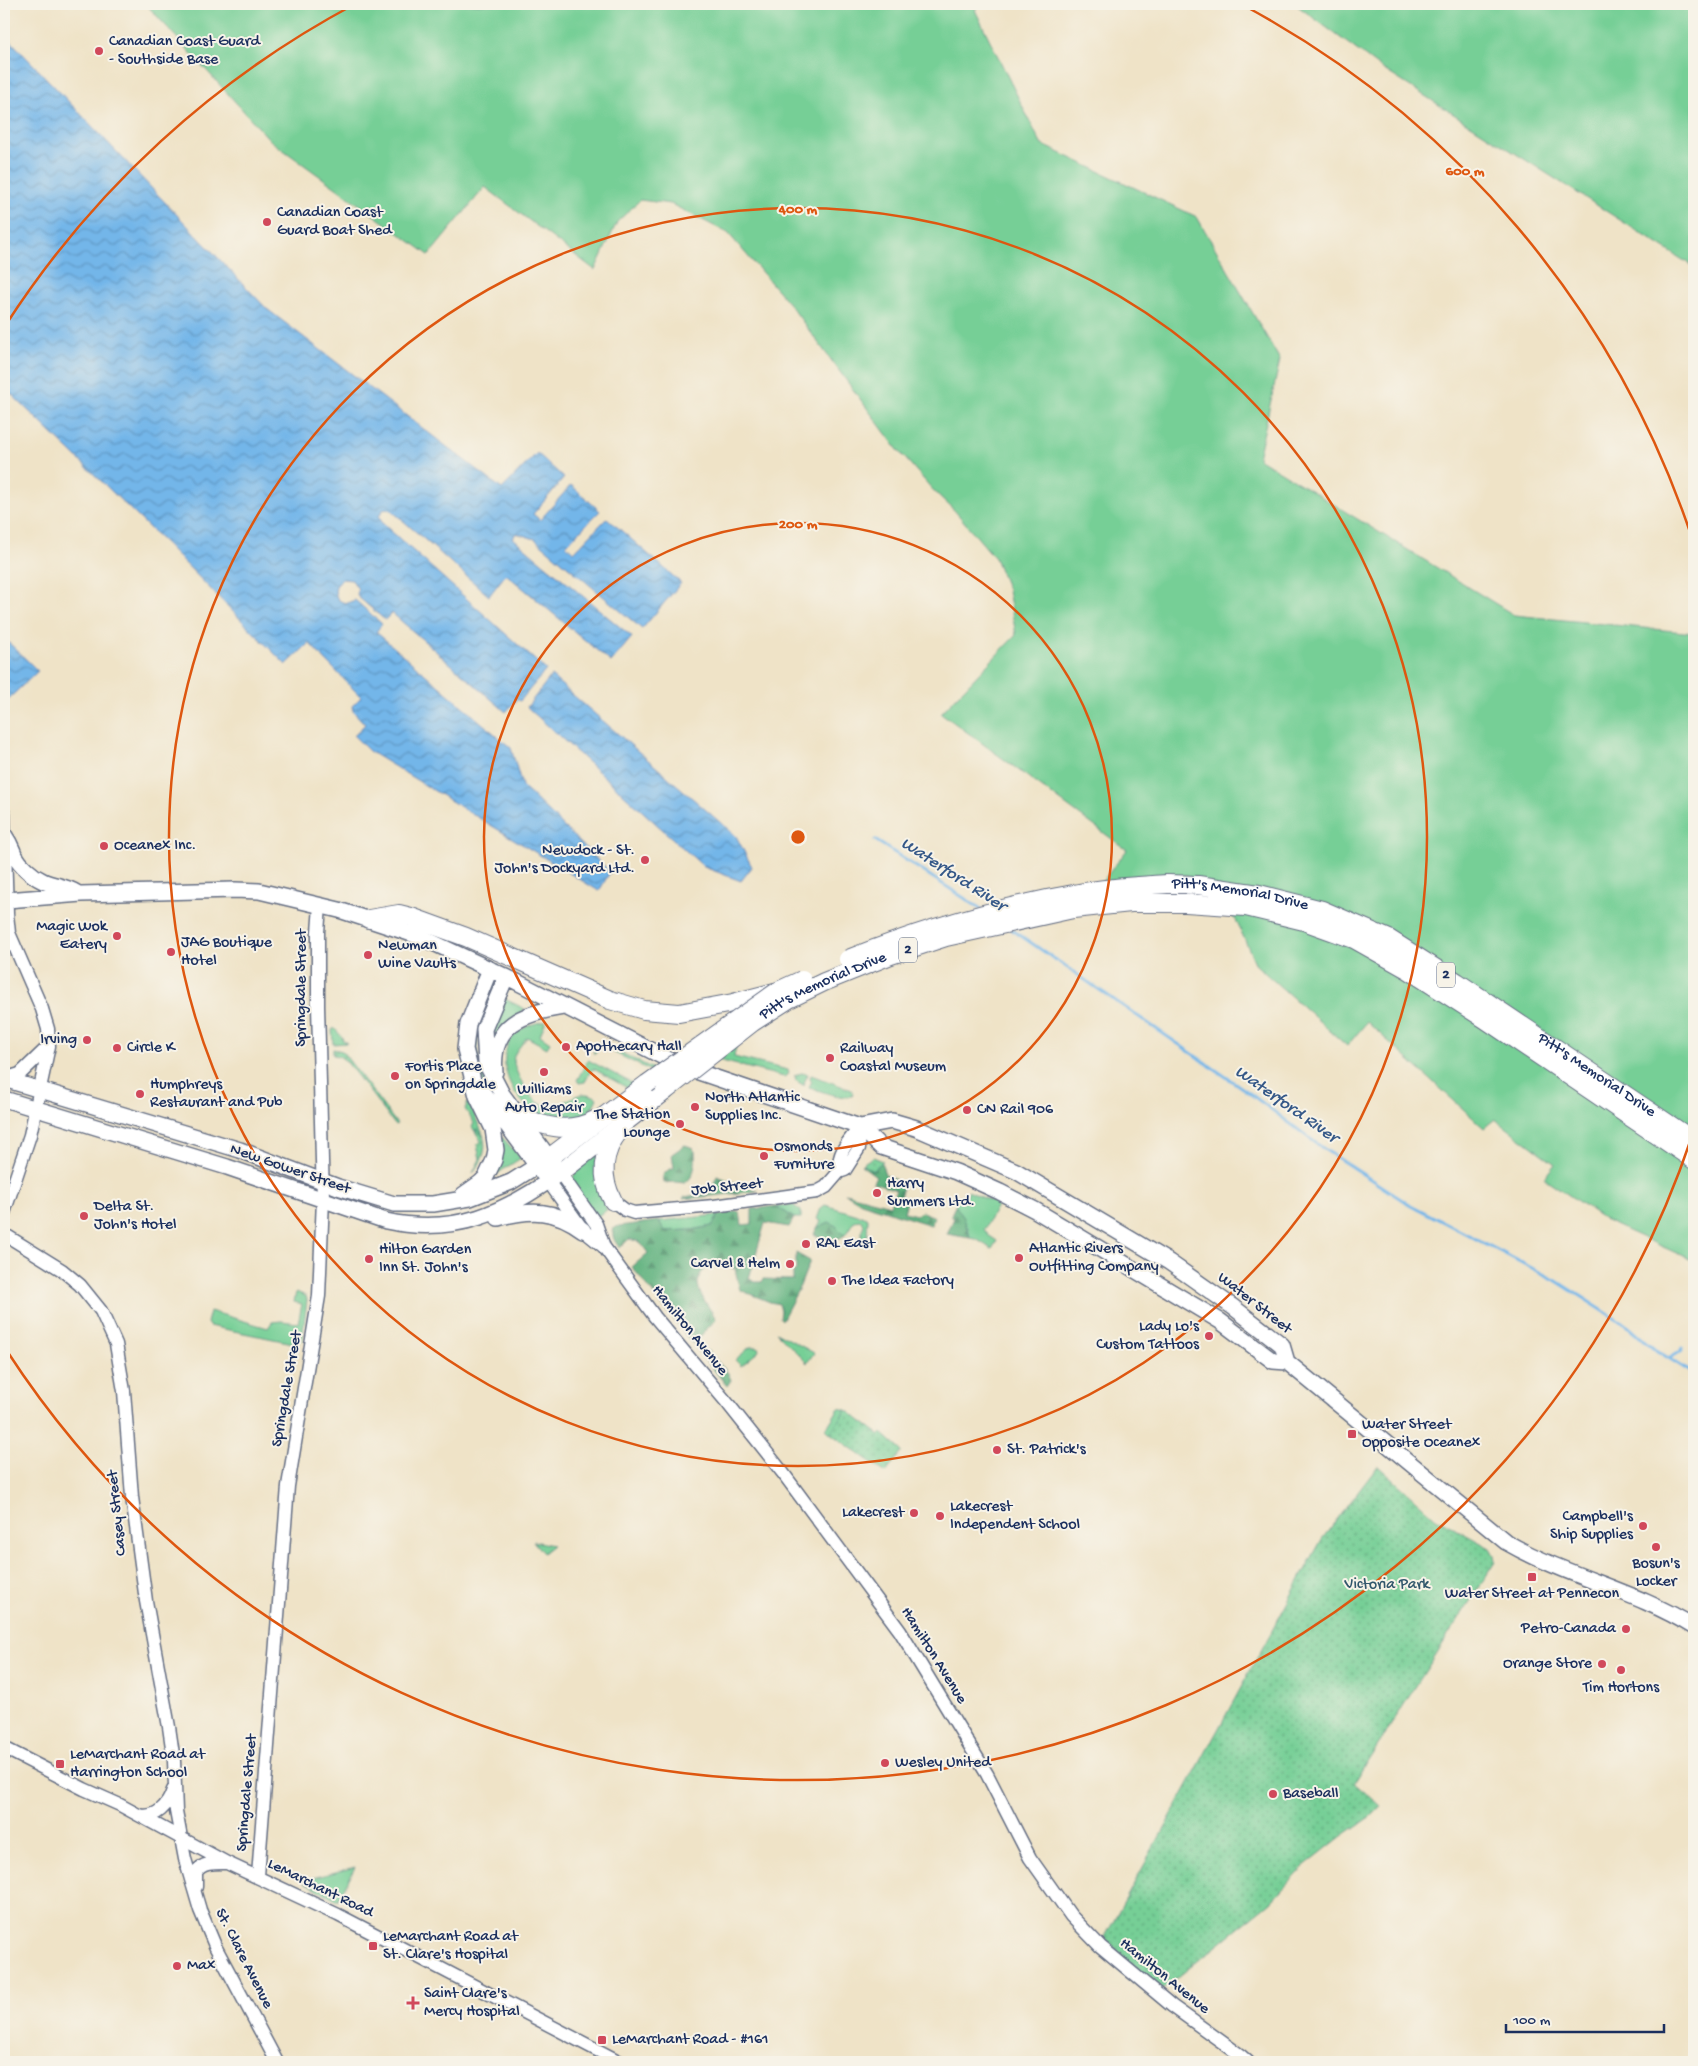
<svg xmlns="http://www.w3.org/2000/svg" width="1698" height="2066" font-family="'Gochi Hand',sans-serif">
<defs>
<pattern id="forest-firs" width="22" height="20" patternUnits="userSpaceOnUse" patternTransform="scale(1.25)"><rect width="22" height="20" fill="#60b27f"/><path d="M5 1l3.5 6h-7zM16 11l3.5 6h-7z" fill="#4e916b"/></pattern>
<pattern id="park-dots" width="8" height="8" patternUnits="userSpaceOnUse" patternTransform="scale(1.25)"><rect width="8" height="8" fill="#76cf96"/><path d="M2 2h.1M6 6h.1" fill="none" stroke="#60a87e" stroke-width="1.8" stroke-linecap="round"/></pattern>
<pattern id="garden-furrows" width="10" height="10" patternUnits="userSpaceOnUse" patternTransform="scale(1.25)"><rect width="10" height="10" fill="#76cf96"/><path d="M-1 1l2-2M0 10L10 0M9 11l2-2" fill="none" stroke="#60a87e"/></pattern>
<pattern id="water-waves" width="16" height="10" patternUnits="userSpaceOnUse" patternTransform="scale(1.25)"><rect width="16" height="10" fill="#73b6e9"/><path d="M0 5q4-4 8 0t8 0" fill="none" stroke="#5e94c0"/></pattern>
</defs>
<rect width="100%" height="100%" fill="#f7f3e8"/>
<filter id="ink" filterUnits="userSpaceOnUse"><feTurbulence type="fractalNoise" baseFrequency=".02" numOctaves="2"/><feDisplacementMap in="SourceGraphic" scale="10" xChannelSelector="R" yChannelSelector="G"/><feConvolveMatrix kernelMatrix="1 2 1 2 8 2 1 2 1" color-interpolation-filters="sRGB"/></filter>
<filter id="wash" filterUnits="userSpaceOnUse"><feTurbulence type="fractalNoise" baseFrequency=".0096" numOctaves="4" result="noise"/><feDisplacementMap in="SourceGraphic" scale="20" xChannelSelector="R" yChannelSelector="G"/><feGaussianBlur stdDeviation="1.12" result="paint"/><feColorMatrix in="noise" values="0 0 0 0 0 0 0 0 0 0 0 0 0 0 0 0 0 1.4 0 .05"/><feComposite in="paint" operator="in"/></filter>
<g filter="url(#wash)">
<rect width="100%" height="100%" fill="#efe3c7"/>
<!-- grass -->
<path fill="#76cf96" stroke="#487f7a" d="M 146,4 L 985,4 L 975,10 L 1041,144 L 1197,217 L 1280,360 L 1258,458 L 1514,615 L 1694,633 L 1694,1261 L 1608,1222 L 1544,1178 L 1555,1164 L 1495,1119 L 1484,1128 L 1367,1022 L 1347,1046 L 1256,965 L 1236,920 L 1186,875 L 1102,882 L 1127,850 L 941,713 L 1016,635 L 1008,590 L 995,558 L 955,511 L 933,490 L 898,450 L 791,306 L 728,233 L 671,204 L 640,200 L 617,222 L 595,270 L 485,187 L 429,255 L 271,141 Z
M 1295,4 L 1694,4 L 1694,267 L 1381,68 Z
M 491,992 C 491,998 485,1010 483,1017 C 471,1049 478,1072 496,1100 C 471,1074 468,1042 482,1009 C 484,1003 486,996 491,992 Z
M 505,999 L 525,1009 L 491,1038 L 496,1019 Z
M 546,1021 L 540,1035 L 550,1042 L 547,1048 L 527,1037 C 524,1042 516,1050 514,1056 C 511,1068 529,1097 539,1103 C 545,1107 552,1107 558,1107 C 569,1099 583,1088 597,1098 C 593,1108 589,1113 580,1118 C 525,1144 461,1034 546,1021 Z
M 334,1028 L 342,1037 L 343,1041 L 347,1043 L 333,1044 L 332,1030 Z
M 600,1042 L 667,1076 L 663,1077 L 599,1045 L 595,1053 L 593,1053 L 597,1043 Z
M 736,1046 L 734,1057 L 788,1070 L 789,1074 L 784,1077 L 718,1060 Z
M 588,1060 L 654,1095 L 652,1102 L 594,1069 L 591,1070 L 585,1082 L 579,1083 L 577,1080 Z
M 801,1073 L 808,1074 L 803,1085 L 795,1080 L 796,1077 L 794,1076 Z
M 811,1075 L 852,1090 L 853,1095 C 842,1100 821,1091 809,1087 L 812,1081 L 810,1078 Z
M 467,1103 L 470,1104 L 484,1137 L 476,1129 L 476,1133 L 472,1127 L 474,1123 L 465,1109 Z
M 502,1137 L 521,1158 L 492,1177 L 502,1140 Z
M 599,1153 C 590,1173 599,1192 607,1210 L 596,1217 L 573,1184 C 571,1168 588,1161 599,1153 Z
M 968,1191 L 998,1204 L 984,1230 L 988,1233 L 988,1235 L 997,1241 L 992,1249 L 976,1239 L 970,1238 L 968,1228 L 955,1205 L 963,1194 L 967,1195 Z
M 793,1205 L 801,1211 L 801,1218 L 794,1218 L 776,1206 Z
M 825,1205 L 868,1218 L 867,1235 L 863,1243 L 860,1241 L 864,1224 L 860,1220 L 854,1221 L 845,1235 L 836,1226 L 829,1223 L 817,1228 L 821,1221 L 817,1219 L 821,1208 Z
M 719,1215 L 712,1226 L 692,1230 L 665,1231 L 659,1221 Z
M 296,1292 L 306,1296 L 307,1300 L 302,1340 L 298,1344 L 209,1326 L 207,1323 L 210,1311 L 268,1328 L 272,1322 L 281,1321 L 298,1323 L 302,1304 L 294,1302 Z
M 776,1332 L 814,1353 L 807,1363 Z
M 750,1347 L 758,1347 L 759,1351 L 741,1366 L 735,1360 Z
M 839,1408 L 846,1410 L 830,1433 L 826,1429 Z
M 533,1541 L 553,1545 L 543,1553 Z
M 355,1867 L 338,1900 L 304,1882 L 305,1880 Z"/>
<!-- forest -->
<path fill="url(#forest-firs)" stroke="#3e706e" d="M 685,1145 L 691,1147 L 695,1151 C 696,1162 695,1177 685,1183 L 675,1182 L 664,1183 L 663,1175 L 668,1170 L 674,1168 L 672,1154 Z
M 881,1162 L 885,1174 L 904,1185 L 899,1199 L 907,1202 L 904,1212 L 916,1215 L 922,1212 L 935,1217 L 931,1225 L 861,1203 L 845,1193 L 890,1205 L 896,1190 L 873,1182 L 876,1176 L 861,1165 L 862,1164 L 873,1170 Z
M 717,1176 L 758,1191 L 683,1199 L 684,1197 L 710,1193 Z
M 955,1205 L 964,1218 L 970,1238 L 947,1234 L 954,1218 L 951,1216 Z
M 776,1206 L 794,1218 L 789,1227 L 765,1223 L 749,1278 L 754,1282 L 762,1282 L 763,1279 L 793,1280 L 793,1272 L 796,1271 L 796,1253 L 810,1261 L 800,1286 L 782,1320 L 780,1318 L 781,1311 L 779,1304 L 770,1302 L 740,1290 L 735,1269 L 716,1263 C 683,1277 703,1297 716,1319 L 693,1344 L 632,1267 L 648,1253 L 640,1242 L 629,1239 L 620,1248 C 614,1241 611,1236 614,1228 L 619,1226 L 659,1221 L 665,1231 L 692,1230 L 712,1226 L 719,1215 L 738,1211 L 740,1213 L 742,1225 L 752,1224 L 752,1209 Z
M 829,1222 L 836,1226 L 845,1235 C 833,1243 825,1240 814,1234 L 817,1228 Z
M 698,1351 L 708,1351 L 728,1373 L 731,1380 L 727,1386 Z"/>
<!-- park -->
<path fill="url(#park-dots)" stroke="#487f7a" d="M 873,1157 L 883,1161 L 873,1170 L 862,1164 Z
M 846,1410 L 880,1435 L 882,1433 L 902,1451 L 886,1473 L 830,1433 Z
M 1378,1466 L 1436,1518 L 1490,1548 L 1494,1555 L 1495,1562 L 1354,1783 L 1381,1806 L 1371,1816 L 1342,1836 L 1304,1866 L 1271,1902 L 1157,1994 L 1100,1946 L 1322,1539 Z"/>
<!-- garden -->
<path fill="url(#garden-furrows)" stroke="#487f7a" d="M 333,1049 L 342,1051 L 397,1124 L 395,1125 L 346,1061 L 339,1056 L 333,1055 Z
M 476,1129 L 478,1129 C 480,1133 483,1135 484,1139 C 487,1151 481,1164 473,1173 L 480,1159 L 477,1145 L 481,1141 L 476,1133 Z"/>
<!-- water -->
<path fill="url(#water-waves)" stroke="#4772a4" d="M 4,34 L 267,309 L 502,489 L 537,453 L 564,478 L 533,514 L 540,520 L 571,485 L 600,511 L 566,545 L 574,552 L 607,518 L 681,583 L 642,629 L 535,539 L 516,533 L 513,538 L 632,637 L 611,662 L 506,574 L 489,596 L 391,510 L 385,508 L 379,515 L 382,523 L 546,670 L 520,701 L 517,699 L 506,712 L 392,613 L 385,620 L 357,596 L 358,589 L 352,580 L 342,579 L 336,586 C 333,596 338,602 347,603 L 355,600 L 382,624 L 376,632 L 511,748 L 522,786 L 610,872 L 599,891 L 369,751 L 354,736 L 365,724 L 353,711 L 352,706 L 361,697 L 309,643 L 286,665 L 166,544 L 4,387 Z
M 4,638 L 38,671 L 4,703 Z
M 551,676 L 736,836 L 752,867 L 741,881 L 704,867 L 527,707 Z"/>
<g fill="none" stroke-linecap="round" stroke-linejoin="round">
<!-- stream -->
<path stroke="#73b6e9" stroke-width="3" d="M 875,840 L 981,909
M 1011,929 L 1248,1092 L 1324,1149 L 1407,1203 L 1555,1280 L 1630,1328 L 1654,1349 L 1694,1374
M 1670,1358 L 1680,1352 L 1682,1348"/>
</g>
</g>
<g filter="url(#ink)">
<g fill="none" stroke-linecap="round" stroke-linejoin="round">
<defs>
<path id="secondary" d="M 4,814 L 7,914 L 9,933 L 42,1009 L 48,1029 L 49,1046 L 30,1135 L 4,1213
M 4,1079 L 20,1074 L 49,1046
M 839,1172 C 837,1152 848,1142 860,1127
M 560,1173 L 596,1224 L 604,1247 L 655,1317 L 729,1405 L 783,1473 L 900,1631 L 987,1774 L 1030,1858 L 1071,1916 L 1100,1946 L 1172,2006 L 1240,2055 L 1248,2062
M 548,1181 L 583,1230 L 604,1247
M 613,1201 L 625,1210 L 634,1213 L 714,1206 L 817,1192 L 826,1187 L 839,1172 L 845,1170 L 859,1148 L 860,1127
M 4,1234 L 62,1270 L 80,1285 L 101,1311 L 116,1344 L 124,1391 L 132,1497 L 146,1601 L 169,1727 L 174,1761 L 176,1811 L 185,1859 L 200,1910 L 216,1948 L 277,2062
M 4,1748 L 84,1789 L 120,1805 L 227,1863 L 338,1915 L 620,2062
M 139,1815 C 156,1819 168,1806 173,1790
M 258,1876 L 288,1486 L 319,1296 L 323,1199 L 318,1006 L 318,932 L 320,906
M 196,1887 L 196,1872 C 203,1862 215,1863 227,1863"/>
<path id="primary" d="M 5,836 C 10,843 11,847 14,854 C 20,865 32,876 43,881 C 54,886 66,886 77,893
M 7,900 L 81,894 L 235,890 L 259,891 L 339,910 L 421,937 L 517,982 L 681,1066 L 860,1127 L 881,1147 L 956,1172 L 1000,1192 L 1035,1210 L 1220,1321 L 1273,1361 L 1287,1362
M 495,1072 C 490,1024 524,1013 563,1007
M 4,1079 L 240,1150 L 338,1187 L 394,1204 L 433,1204 L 470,1198 L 511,1182 L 549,1158
M 484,1094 L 543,1174
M 4,1099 L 227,1167 L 386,1221 C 455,1236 505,1213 560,1173 L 502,1094 L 486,1063 L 484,1029 L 506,977
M 860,1127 L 892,1121 L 916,1128 L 1016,1171 L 1169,1262 L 1233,1307 L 1282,1345 L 1287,1362
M 463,1195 L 480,1183 L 486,1177 L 494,1160 L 496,1150 L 493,1129 L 477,1096 L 465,1049 L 468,1024 L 490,969
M 498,1218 C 531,1209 555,1209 583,1230
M 1287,1362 L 1506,1542 C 1565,1576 1637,1591 1694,1627"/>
<g id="highway">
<path id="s1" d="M 1167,884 L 1198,885 L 1259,894 L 1322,910 L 1389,939 L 1457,982 L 1694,1141"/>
<path d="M 1186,903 L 1246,907 L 1304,921 L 1354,939 L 1409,970 L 1485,1019 L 1694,1160"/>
<path d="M 369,919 L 399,914 L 411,917 L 466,937 L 610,1000 L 644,1010 L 679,1013 L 733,1003 L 775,992"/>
<path d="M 518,1115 C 544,1127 568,1134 595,1120"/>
<path d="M 549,1158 L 647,1084"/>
<path d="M 560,1173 L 665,1091"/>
<path d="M 613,1201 C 600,1177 602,1153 619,1131"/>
</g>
</defs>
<!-- secondary casing -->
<use href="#secondary" stroke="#656e83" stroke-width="15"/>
<!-- primary casing -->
<use href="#primary" stroke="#656e83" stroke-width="18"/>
<!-- highway casing -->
<use href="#highway" stroke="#656e83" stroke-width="20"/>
<!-- secondary -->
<use href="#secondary" stroke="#fff" stroke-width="12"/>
<!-- primary -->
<use href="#primary" stroke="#fff" stroke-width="15"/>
<!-- highway -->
<use href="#highway" stroke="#fff" stroke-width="18"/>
<defs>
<g id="highway-bridge">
<path d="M 848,959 C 926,928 1001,906 1084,892 C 1111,887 1140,886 1167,884"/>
<path d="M 647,1084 L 778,991 L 802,980"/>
<path id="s2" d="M 665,1091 L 753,1022 L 789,999 L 824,982 L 891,955 L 946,937 L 1073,909 L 1131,903 L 1186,903"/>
</g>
</defs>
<!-- highway-bridge casing -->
<use href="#highway-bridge" stroke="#656e83" stroke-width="20" stroke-linecap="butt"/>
<!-- highway-bridge -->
<use href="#highway-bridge" stroke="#fff" stroke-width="18"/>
</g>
</g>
<!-- distance rings -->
<g fill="none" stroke="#de5710" stroke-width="2.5">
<circle cx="798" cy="837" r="314"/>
<circle cx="798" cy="837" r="629"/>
<path d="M1692 1136A943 943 0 0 1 7 1351M7 323A943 943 0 0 1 355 4M1241 4A943 943 0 0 1 1692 538"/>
</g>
<!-- markers -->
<g fill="#d1495b" stroke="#f7f3e8" stroke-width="2">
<circle cx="99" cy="51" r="5"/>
<circle cx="267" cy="222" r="5"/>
<circle cx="104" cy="846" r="5"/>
<circle cx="645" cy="860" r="5"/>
<circle cx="117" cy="936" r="5"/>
<circle cx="171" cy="952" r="5"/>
<circle cx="368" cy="955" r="5"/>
<circle cx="87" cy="1040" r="5"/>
<circle cx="566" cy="1047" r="5"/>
<circle cx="117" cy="1048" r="5"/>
<circle cx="830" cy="1058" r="5"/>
<circle cx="544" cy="1072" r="5"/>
<circle cx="395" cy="1076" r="5"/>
<circle cx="140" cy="1094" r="5"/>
<circle cx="695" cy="1107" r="5"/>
<circle cx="967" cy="1110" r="5"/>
<circle cx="680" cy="1124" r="5"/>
<circle cx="764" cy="1156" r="5"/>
<circle cx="877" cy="1193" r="5"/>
<circle cx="84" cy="1216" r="5"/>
<circle cx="806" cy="1244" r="5"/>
<circle cx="1019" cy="1258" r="5"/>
<circle cx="369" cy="1259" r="5"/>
<circle cx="790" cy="1264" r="5"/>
<circle cx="832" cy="1281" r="5"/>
<circle cx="1209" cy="1336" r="5"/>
<rect x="1347" y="1429" width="10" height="10" rx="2.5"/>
<circle cx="997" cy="1450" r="5"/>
<circle cx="914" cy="1513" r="5"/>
<circle cx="940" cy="1516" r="5"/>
<circle cx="1643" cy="1526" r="5"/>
<circle cx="1656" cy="1547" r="5"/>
<rect x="1527" y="1572" width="10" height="10" rx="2.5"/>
<circle cx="1626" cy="1629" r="5"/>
<circle cx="1602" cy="1664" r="5"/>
<circle cx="1621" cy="1670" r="5"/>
<circle cx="885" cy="1763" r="5"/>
<rect x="55" y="1759" width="10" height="10" rx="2.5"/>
<circle cx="1273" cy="1794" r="5"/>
<rect x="368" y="1941" width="10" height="10" rx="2.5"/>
<circle cx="177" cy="1966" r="5"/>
<path d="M410.5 1995.5h5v5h5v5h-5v5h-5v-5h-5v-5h5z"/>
<rect x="597" y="2035" width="10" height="10" rx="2.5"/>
</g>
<g text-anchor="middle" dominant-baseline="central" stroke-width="4" stroke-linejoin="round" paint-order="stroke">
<!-- shield labels -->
<g fill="#f7f3e8" stroke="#5d6a87" stroke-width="1">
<rect x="899" y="937.5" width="18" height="25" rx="4"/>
<rect x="1437" y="962.5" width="18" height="25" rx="4"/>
</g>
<g font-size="15" font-weight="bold" fill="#1b2f5e">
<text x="908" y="950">2</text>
<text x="1446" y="975">2</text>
</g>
<!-- poi labels -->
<g font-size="16" fill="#1b2f5e" stroke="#f7f3e8" text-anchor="start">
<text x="109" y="42">Canadian Coast Guard<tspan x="109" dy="18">- Southside Base</tspan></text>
<text x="277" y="213">Canadian Coast<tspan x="277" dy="18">Guard Boat Shed</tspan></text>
<text x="114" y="846">Oceanex Inc.</text>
<text x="635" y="851" text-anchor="end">Newdock - St.<tspan x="635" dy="18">John's Dockyard Ltd.</tspan></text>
<text x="107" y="927" text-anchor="end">Magic Wok<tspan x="107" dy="18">Eatery</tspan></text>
<text x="181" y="943">JAG Boutique<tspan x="181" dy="18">Hotel</tspan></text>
<text x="378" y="946">Newman<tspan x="378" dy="18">Wine Vaults</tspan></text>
<text x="77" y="1040" text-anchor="end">Irving</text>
<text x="576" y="1047">Apothecary Hall</text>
<text x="127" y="1048">Circle K</text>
<text x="840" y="1049">Railway<tspan x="840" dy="18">Coastal Museum</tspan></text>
<text x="405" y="1067">Fortis Place<tspan x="405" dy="18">on Springdale</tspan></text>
<text x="150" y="1085">Humphreys<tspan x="150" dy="18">Restaurant and Pub</tspan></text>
<text x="544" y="1090" text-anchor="middle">Williams<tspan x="544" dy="18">Auto Repair</tspan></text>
<text x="705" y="1098">North Atlantic<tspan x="705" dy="18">Supplies Inc.</tspan></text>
<text x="977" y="1110">CN Rail 906</text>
<text x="670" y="1115" text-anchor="end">The Station<tspan x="670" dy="18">Lounge</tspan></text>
<text x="774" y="1147">Osmonds<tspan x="774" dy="18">Furniture</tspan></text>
<text x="887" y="1184">Harry<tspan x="887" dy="18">Summers Ltd.</tspan></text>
<text x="94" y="1207">Delta St.<tspan x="94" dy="18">John's Hotel</tspan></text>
<text x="816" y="1244">RAL East</text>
<text x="1029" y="1249">Atlantic Rivers<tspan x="1029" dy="18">Outfitting Company</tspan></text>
<text x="379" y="1250">Hilton Garden<tspan x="379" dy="18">Inn St. John's</tspan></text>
<text x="780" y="1264" text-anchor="end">Carvel &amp; Helm</text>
<text x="842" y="1281">The Idea Factory</text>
<text x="1199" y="1327" text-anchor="end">Lady Lo's<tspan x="1199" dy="18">Custom Tattoos</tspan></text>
<text x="1362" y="1425">Water Street<tspan x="1362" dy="18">Opposite Oceanex</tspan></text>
<text x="1007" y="1450">St. Patrick's</text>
<text x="950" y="1507">Lakecrest<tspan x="950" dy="18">Independent School</tspan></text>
<text x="904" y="1513" text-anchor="end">Lakecrest</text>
<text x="1633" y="1517" text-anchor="end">Campbell's<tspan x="1633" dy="18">Ship Supplies</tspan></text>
<text x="1656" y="1564" text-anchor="middle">Bosun's<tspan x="1656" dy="18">Locker</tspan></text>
<text x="1532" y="1594" text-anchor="middle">Water Street at Pennecon</text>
<text x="1616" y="1629" text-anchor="end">Petro-Canada</text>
<text x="1592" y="1664" text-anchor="end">Orange Store</text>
<text x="1621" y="1688" text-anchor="middle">Tim Hortons</text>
<text x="70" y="1755">LeMarchant Road at<tspan x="70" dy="18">Harrington School</tspan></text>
<text x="895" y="1763">Wesley United</text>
<text x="1283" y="1794">Baseball</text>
<text x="383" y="1937">LeMarchant Road at<tspan x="383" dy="18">St. Clare's Hospital</tspan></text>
<text x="187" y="1966">Max</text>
<text x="424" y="1994">Saint Clare's<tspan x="424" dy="18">Mercy Hospital</tspan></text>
<text x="612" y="2040">LeMarchant Road - #161</text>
</g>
<!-- street labels -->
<g font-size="16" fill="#1b2f5e" stroke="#f7f3e8">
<text stroke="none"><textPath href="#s1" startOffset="74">Pitt's Memorial Drive</textPath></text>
<text transform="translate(302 988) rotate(-90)">Springdale Street</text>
<text stroke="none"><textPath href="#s2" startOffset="191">Pitt's Memorial Drive</textPath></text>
<text stroke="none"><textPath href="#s1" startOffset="479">Pitt's Memorial Drive</textPath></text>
<text transform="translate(290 1170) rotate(19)">New Gower Street</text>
<text transform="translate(727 1188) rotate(-6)">Job Street</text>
<text transform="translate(1254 1304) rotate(38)">Water Street</text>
<text transform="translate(689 1331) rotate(51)">Hamilton Avenue</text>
<text transform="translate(288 1389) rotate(-80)">Springdale Street</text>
<text transform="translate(118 1513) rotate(-96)">Casey Street</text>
<text transform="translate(933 1656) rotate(58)">Hamilton Avenue</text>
<text transform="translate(248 1793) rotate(-85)">Springdale Street</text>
<text transform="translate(320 1889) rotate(26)">LeMarchant Road</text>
<text transform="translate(243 1959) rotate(63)">St. Clare Avenue</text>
<text transform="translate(1164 1977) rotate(39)">Hamilton Avenue</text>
</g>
<!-- park labels -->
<g font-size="16" fill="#32576c" stroke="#f7f3e8">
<text x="1387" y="1585">Victoria Park</text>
</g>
<!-- water labels -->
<g font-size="18" font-style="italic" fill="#355888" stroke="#f7f3e8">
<text transform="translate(953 875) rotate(33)">Waterford River</text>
<text transform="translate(1286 1105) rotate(35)">Waterford River</text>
</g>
</g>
<circle cx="798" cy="837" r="8" fill="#de5710" stroke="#f7f3e8" stroke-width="2.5"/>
<g font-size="15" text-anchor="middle" font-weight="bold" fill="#de5710" stroke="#f7f3e8" stroke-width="4" stroke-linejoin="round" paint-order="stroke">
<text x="1465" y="175">600 m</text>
<text x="798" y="213">400 m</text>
<text x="798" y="528">200 m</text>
</g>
<!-- margin -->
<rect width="1698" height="2066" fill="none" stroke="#f7f3e8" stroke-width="20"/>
<!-- scale -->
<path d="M1506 2024v8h158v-8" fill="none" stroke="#1b2f5e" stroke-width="2.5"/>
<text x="1513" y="2024" font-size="15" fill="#1b2f5e" stroke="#f7f3e8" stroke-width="4" paint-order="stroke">100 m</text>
</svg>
